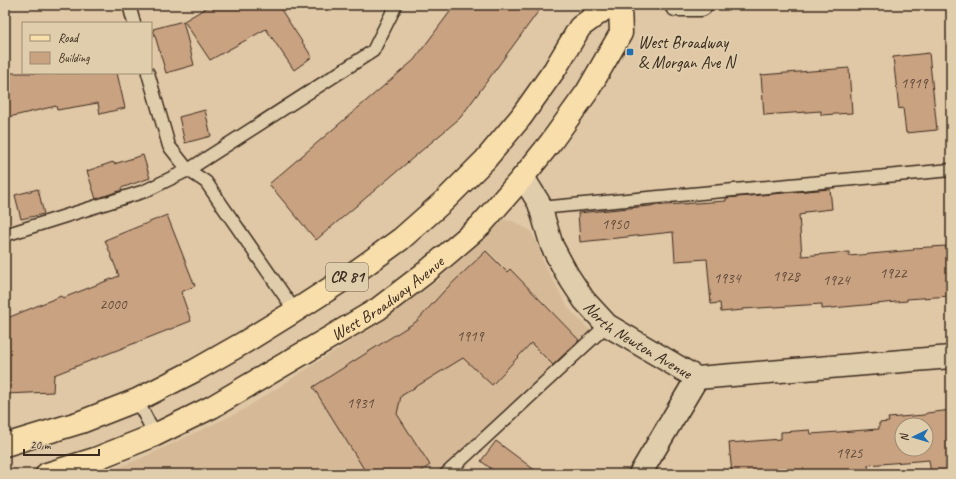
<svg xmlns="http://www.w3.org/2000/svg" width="956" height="479" font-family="Caveat,sans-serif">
<rect width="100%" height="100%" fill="#e0c8a6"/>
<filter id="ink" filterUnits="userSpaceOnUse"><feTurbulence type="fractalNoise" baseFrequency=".025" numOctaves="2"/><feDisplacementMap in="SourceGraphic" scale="8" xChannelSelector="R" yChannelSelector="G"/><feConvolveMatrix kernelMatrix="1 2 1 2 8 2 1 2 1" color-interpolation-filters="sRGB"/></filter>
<g filter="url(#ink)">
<!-- built -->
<path fill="#d6ba98" d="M 504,220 L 513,221 L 531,231 L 536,241 L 544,264 L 569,309 L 601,341 L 456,474 L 102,474 L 144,457 L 241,411 L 355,338 L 437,281 L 469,252 L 495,224 Z"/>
<!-- building -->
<path fill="#c9a281" stroke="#3b2a1e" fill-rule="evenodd" d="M 211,5 L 278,5 L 312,57 L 294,70 L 266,29 L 210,60 L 184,21 Z
M 455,5 L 543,5 L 460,118 L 316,240 L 269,184 L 414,60 Z
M 183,21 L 194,65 L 166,73 L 153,29 Z
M 929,53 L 937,130 L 906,133 L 903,108 L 899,109 L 893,57 Z
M 849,68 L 852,113 L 821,115 L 821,111 L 764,115 L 761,75 Z
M 5,73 L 117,73 L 125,108 L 100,114 L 98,103 L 57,110 L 56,106 L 5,118 Z
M 205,110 L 211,136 L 185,143 L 179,117 Z
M 143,155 L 150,178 L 121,188 L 122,190 L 96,199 L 87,171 L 113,162 L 114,164 Z
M 38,189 L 44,214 L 21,219 L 15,195 Z
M 830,189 L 832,209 L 805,212 L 805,214 L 799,215 L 802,256 L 849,252 L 849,256 L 914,250 L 914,248 L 946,246 L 950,296 L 907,299 L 907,301 L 822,309 L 822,304 L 743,309 L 743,310 L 721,312 L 720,303 L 711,304 L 707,259 L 675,261 L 673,232 L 580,242 L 578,213 L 650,206 L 726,201 L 726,198 Z
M 167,215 L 195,286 L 181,292 L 191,321 L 54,375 L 53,392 L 5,394 L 5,319 L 61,296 L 63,298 L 119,276 L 105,240 Z
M 486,251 L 507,272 L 510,269 L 579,340 L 553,365 L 531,343 L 492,385 L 463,358 L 401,396 L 397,414 L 430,465 L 417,474 L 367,474 L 313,387 L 417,321 L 444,291 Z
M 951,410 L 951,474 L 931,474 L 929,460 L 868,465 L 869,474 L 732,474 L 729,443 L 781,439 L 781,432 L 810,430 L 811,434 L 879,429 L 879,423 L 889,422 L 888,418 L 924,415 L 927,413 ZM 902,425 L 926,425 L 926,449 L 902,449 Z
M 496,441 L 540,474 L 498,474 L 481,461 Z"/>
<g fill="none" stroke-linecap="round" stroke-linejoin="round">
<defs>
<path id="service" d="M 129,5 L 134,23
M 148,73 L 169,146 L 188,170 L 206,182 L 295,311
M 540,208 L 951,170
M 5,235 L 145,191 L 188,170 L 373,51 L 396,5
M 137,400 L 155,435
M 446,474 L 607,325"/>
<g id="minor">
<path d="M 676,5 L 701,5"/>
<path id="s1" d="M 523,177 L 539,203 L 552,246 L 567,274 L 584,300 L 607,325 L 697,378 L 951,357"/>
<path d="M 640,474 L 697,378"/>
</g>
<g id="primary">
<path d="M 5,445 L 81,422 L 137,400 L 194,371 L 245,342 L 295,311 L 354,273 L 401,239 L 445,200 L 485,160 L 521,117 L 555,69 L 580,27 L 610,5"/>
<path id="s2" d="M 47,474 L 95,459 L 155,435 L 212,407 L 378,309 L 425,273 L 480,226 L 523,177 L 551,142 L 587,92 L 621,33 L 620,5"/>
</g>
</defs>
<!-- service casing -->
<use href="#service" stroke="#3b2a1e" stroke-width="15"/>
<!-- minor casing -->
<use href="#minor" stroke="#3b2a1e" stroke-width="25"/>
<!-- primary casing -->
<use href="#primary" stroke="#3b2a1e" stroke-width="25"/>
<!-- service -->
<use href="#service" stroke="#e0cdab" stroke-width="12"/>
<!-- minor -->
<use href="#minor" stroke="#e0cdab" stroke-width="22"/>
<!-- primary -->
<use href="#primary" stroke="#f8deab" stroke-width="22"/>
</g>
</g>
<!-- markers -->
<rect fill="#1f6fb2" stroke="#e0cdab" stroke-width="1.5" x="626" y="48" width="8" height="8" rx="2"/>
<g text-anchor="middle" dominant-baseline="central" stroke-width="4" stroke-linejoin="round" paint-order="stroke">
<!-- number labels -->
<g font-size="15" fill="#5e4837">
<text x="914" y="83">1919</text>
<text x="615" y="224">1950</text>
<text x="893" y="273">1922</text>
<text x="786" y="276">1928</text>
<text x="727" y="278">1934</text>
<text x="836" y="280">1924</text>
<text x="113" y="304">2000</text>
<text x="470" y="336">1919</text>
<text x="360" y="403">1931</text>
<text x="849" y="453">1925</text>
</g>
<!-- shield labels -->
<rect fill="#e0cdab" stroke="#6c5b48" stroke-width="1" x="326" y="263" width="42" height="28" rx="3"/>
<g font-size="16" font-weight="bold" fill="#3b2a1e">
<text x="347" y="277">CR 81</text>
</g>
<!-- poi labels -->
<g font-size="17" fill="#3b2a1e" stroke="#e0cdab" text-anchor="start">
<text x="638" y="42">West Broadway<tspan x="638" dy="20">&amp; Morgan Ave N</tspan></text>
</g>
<!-- street labels -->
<g font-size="17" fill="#3b2a1e" stroke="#e0cdab">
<text stroke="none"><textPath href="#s2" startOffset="385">West Broadway Avenue</textPath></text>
<text stroke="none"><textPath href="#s1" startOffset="206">North Newton Avenue</textPath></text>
</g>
</g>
<!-- margin -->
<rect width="956" height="479" fill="none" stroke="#e0cdab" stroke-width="20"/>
<rect x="10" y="10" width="936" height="459" fill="none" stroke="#3b2a1e" stroke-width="1.5" filter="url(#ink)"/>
<!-- legend -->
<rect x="22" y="22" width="130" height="52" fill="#e0cdab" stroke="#9e8c73"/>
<rect x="30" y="35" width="20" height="6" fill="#f8deab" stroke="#9e8c73"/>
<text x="58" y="42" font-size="12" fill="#3b2a1e">Road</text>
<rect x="30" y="52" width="20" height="12" fill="#c9a281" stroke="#9e8c73"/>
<text x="58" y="62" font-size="12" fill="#3b2a1e">Building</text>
<!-- north arrow -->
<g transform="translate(914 437) rotate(265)"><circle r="19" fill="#e0cdab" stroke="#9e8c73"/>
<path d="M0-3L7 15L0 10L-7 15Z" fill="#1f6fb2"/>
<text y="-6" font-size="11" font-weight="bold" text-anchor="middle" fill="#3b2a1e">N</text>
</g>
<!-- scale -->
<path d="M24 449v6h75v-6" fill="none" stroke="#3b2a1e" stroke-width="2"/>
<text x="30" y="449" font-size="12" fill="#3b2a1e" stroke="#e0cdab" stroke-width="3" paint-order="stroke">20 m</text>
</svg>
